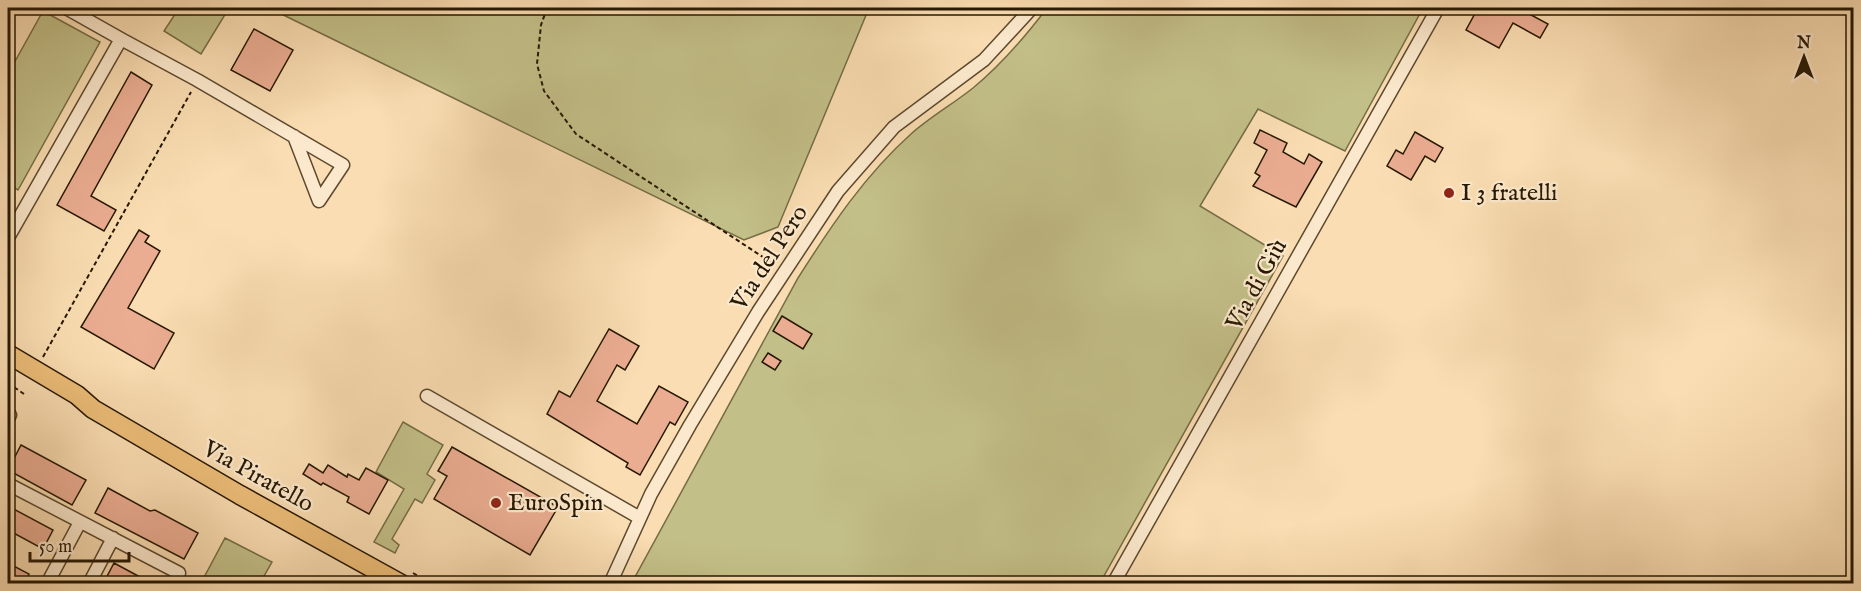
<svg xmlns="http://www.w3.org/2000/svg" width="1861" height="591" font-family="'IM FELL English',serif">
<rect width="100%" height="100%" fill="#faddb2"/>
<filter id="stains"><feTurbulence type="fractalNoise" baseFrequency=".00333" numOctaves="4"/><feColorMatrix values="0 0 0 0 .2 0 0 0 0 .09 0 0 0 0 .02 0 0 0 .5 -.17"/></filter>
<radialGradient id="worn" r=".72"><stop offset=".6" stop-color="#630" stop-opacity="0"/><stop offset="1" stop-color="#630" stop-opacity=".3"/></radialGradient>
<!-- green -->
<path fill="#c3bf88" stroke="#756c45" stroke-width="1.5" d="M 179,8 L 229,8 L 201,54 L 164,31 Z
M 269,8 L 869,8 L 778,227 L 744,240 Z
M 1047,8 L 1423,8 L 1345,151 L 1258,109 L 1200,206 L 1283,256 L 1100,583 L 648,584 L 635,577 L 798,278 C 831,226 865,175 911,134 C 930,117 953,104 973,88 C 1001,65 1025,37 1047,8 Z
M 43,11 L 100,42 L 18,190 L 8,184 L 8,74 Z
M 403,422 L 443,445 L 427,474 L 435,480 L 422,503 L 415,499 L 392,539 L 399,545 L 395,553 L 374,542 L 404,489 L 376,472 Z
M 225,538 L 272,562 L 260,583 L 201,583 Z"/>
<!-- building -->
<path fill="#ebad92" stroke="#271802" stroke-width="1.5" d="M 1478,8 L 1518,8 L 1548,24 L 1540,38 L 1513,23 L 1499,48 L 1466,30 Z
M 254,29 L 293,50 L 270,91 L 231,70 Z
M 131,72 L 152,85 L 91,196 L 116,210 L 104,231 L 57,205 Z
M 1260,130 L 1287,143 L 1283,152 L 1304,164 L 1309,154 L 1322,162 L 1296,207 L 1253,186 L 1260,176 L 1255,173 L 1267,150 L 1254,143 Z
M 1415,132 L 1443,148 L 1435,162 L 1425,156 L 1411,180 L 1387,166 L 1396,150 L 1403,154 Z
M 139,230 L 149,236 L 145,242 L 160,251 L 128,308 L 174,333 L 154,369 L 81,327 Z
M 782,316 L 812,334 L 803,349 L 773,331 Z
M 609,329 L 639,346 L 625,370 L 617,365 L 597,401 L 637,424 L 659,386 L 688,402 L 675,425 L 670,422 L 640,475 L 626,467 L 628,463 L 547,414 L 559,391 L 570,397 Z
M 768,353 L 781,361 L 775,370 L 762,362 Z
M 21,445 L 86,480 L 72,505 L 8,470 Z
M 452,447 L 558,507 L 530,555 L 434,499 L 447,476 L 438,471 Z
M 309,464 L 323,473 L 328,465 L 347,477 L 348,474 L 359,480 L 366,468 L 388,480 L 369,514 L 347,502 L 349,497 L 323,483 L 321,485 L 303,474 Z
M 108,488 L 150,511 L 155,510 L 198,533 L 184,559 L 95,513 Z
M 8,506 L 53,530 L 43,549 L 8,530 Z
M 8,563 L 29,574 L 25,584 L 8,584 Z
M 114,563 L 153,584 L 103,584 Z"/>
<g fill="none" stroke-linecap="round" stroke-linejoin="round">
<defs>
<path id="minor" d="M 121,39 L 197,80 L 343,165 L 319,201 L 294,136
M 9,236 L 121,39 L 66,8
M 427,396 L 640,518
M 8,419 L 10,415
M 8,484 L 179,573
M 47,584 L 80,522
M 89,584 L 113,538
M 610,584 L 651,494 L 690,425 L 758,312 L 838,191 L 894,127 L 984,60 L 1032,8
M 1113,584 L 1438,8"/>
<path id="primary" d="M 8,354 L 77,395 L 93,409 L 240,495 L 401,584"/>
</defs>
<!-- minor casing -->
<use href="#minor" stroke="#5c492e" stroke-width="15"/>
<!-- primary casing -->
<use href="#primary" stroke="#271802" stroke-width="21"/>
<!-- path -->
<path stroke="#271802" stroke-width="2" stroke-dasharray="4.5 3" stroke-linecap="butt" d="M 547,8 L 541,25 L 537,64 L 544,91 L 576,134 L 775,265
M 43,357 L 191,92
M 8,383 L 24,394
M 413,573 L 432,584"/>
<!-- minor -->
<use href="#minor" stroke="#fce9cd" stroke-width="12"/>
<!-- primary -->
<use href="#primary" stroke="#edbe79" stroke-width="18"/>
</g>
<!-- markers -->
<g fill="#8f2418" stroke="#fce9cd" stroke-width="2">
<circle cx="1449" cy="193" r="6"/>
<circle cx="496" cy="503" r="6"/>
</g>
<g text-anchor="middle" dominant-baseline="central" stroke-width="4.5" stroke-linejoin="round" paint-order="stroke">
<!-- poi labels -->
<g font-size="24" fill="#271802" stroke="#fce9cd" text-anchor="start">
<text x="1461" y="193">I 3 fratelli</text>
<text x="508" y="503">EuroSpin</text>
</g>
<!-- street labels -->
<g font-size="24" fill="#271802" stroke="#fce9cd">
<text transform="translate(770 258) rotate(-57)">Via del Pero</text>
<text transform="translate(1257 285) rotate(-61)">Via di Giù</text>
<text transform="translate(258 477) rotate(29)">Via Piratello</text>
</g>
</g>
<!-- margin -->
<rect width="1861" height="591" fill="none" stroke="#faddb2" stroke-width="30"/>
<rect x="9" y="9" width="1843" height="573" fill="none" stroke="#271802" stroke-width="3"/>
<rect x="15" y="15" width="1831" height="561" fill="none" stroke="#271802" stroke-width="1.5"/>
<!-- north arrow -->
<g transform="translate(1804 57)" stroke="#fce9cd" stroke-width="4.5" paint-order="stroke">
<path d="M0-4.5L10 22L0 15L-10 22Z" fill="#271802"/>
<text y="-9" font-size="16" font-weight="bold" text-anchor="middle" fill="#271802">N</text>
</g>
<!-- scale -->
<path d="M30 552v9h99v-9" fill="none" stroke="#271802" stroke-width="3"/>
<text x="39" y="552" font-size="18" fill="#271802" stroke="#fce9cd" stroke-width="4.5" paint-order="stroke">50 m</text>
<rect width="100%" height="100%" filter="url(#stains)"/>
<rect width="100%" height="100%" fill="url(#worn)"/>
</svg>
